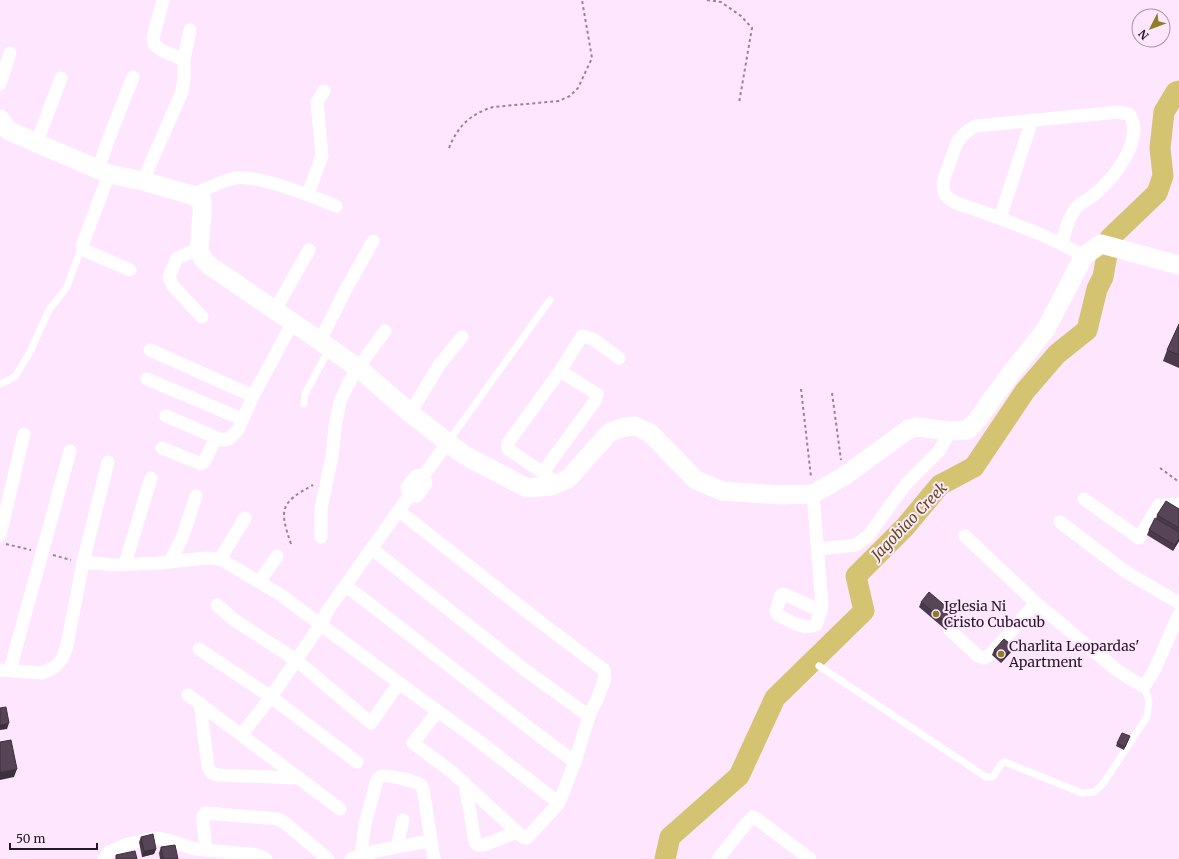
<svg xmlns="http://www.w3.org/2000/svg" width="1179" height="859" font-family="Merriweather,serif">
<rect width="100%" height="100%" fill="#fee6fe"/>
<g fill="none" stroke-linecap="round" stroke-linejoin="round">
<!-- river -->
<path stroke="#d4c371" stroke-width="21" d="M 665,859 L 670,837 L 739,776 L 775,698 L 864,611 L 856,576 L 905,527 L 940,485 L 974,467 L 1025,391 L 1057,354 L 1087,330 L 1097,289 L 1103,277 L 1110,238 L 1157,193 L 1163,176 L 1160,148 L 1164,112 L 1176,92 L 1179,91"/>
<!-- path -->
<path stroke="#968596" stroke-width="2" stroke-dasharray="3 3" stroke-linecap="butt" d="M 707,0 L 721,2 L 741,16 L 752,28 L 739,103
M 449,148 C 458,126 470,114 493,107 L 559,101 L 570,96 L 578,88 L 592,58 L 582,0
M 801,389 L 811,477
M 832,393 L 841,460
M 1160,468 L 1179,482
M 6,544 L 31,550
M 291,544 C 279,509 280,503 313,485
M 53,555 L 71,560"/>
<!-- lane -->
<path stroke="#fff" stroke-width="7" d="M 0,384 L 15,377 L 30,352 L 49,310 L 67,287 L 82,246
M 304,404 L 305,394 L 329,349
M 448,442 L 550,300
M 819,666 L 986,777 L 993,777 L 1001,764 L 1005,762 L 1082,793 L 1094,792 L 1103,784 L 1147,717 L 1149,701 L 1144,687"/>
<!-- street -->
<path stroke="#fff" stroke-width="13" d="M 163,0 L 153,38 L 154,44 L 161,50 L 184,60
M 0,84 L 10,53
M 37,142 L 61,78
M 98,169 L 109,138 L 133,77
M 109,174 L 82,246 L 84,250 L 130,270
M 143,181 L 182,92 L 184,78 L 184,60 L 190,30
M 308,194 L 322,156 L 317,102 L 324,91
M 192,195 C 206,189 221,181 235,178 C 257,174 314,197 336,206
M 1000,218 L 1032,120
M 1062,244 C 1065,231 1068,218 1077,207 C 1081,202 1089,199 1094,195 C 1113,179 1146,139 1129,114 L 1118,112 L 976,126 C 957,136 957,143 950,162 C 947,172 940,183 945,194 C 950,203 965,206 974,209 C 1012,222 1049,236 1084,256
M 199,249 L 177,258 L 169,277 L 173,286 L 202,317
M 275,310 L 309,250
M 320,341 L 345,291 L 373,241
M 150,350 L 253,396
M 147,379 L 242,419
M 410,413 L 440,364 L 462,337
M 166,416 L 222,440 L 229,439 L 238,430 L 253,396 L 293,322
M 162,448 L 201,464 L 204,462 L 216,438
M 543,472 L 595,401 L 597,394 L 560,371
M 551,486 L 549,477 L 508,449 L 508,443 L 560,371 L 582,336 L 593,339 L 619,358
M 813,494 L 822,604 L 821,611 L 816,625 C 802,630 790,621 778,615 L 776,611 L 781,595 L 784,594 L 821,611
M 409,496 L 417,496 L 426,484 L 424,475
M 1084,499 L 1139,538 L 1159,505 L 1179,504
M 399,511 L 539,621 L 604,670 L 605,678 L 598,697 L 589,716 L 575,762 L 559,803 L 527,838 L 523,837 L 517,832 L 452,772 L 413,743 L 438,711
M 1060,522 L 1126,572 L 1179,603
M 0,535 L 24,434
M 965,536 L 1036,603 L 1118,671 L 1144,687 L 1154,671 L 1179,614
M 321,537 L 321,508 L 332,457 L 335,427 L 340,402 L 348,384 L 358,368 L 385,331
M 372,549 L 525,670 L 589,716
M 818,549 L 856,545 L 868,536 L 906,484 L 939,451 L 950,431
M 220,559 L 245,518
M 83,562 L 115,565 L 159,563 L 205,558 L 220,559 L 281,595 L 399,683 L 476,739 L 559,803
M 170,562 L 183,536 L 196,496
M 125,564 L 151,478
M 259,582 L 277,556
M 346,586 C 423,644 497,705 575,762
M 217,605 L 233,619 L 296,660 L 371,723 L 399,683
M 950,630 L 978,656 L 984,658 L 991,654 L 1036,603
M 199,649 L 271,697 L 357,762
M 0,670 L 42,673 L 55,667 L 62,659 L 66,649 L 73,615 L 83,562 L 108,462
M 10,670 L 70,451
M 188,695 L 340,809
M 200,703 L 208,767 L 212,773 L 217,775 L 298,778
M 242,734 L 271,697 L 321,624 L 328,610 L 409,496 L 407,487 L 416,476 L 424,475 L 448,442
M 465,783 L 475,842 L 477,845 L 484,845 L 517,832
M 397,847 L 403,820
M 206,850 L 203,820 L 203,816 L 205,813 L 278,819 L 285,823 L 328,859
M 361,855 L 365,824 L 377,780 C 379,777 379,777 382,776 C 389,775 415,781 421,785 L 423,789 L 434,859
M 104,859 L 109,852 L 128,844 L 155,838 L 168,840 L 195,849 L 257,855 L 266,859
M 351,859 C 376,849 404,846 430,841
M 718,859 L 745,825 L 753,817 L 757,819 L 810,859"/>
<!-- secondary -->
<path stroke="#fff" stroke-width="19" d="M 0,119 L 9,131 L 109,174 L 143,181 L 192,195 L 202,201 L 202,214 L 199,249 L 203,259 L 210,266 L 320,341 L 362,371 L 410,413 L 464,455 L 527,488 L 551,486 L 568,479 L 610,432 L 625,427 L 635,426 L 650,433 L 696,480 L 722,491 L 780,495 L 813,494 L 843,477 L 909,429 L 917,427 L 950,431 L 968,430 L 977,420 L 1011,373 L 1046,329 L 1084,256 L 1101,244 L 1179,265"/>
</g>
<!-- wall -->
<path fill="#4b3a4b" d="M 1179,324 L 1179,368 L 1163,361 L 1167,350 Z
M 1179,509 L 1179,541 L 1173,551 L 1147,535 L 1149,530 L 1156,519 L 1157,515 Z
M 921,602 L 956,615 L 954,621 L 946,630 L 919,607 Z
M 1013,646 L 1011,652 L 1001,663 L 992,655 L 994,650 Z
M 1129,739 L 1124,750 L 1116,746 L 1117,743 Z
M 141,837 L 156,849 L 154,854 L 142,857 L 139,842 Z
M 161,847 L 178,859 L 160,859 L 159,853 Z"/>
<!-- shaded-wall -->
<path fill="#3d303d" d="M 1179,539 L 1179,541 L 1173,551 L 1175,545 Z
M 956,615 L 954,621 L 946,630 L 948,624 Z
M 1013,646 L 1011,652 L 1001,663 L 1003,658 Z
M 9,723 L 7,729 L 0,730 L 0,725 Z
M 17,769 L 14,777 L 0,780 L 0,772 Z
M 156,849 L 154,854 L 142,857 L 144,851 Z"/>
<!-- building -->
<path fill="#574457" stroke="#3d303d" d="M 1179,324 L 1179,355 L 1167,350 Z
M 1166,501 L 1179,509 L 1179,528 L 1157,515 Z
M 1155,518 L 1179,532 L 1179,539 L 1175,545 L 1149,530 Z
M 929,592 L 956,615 L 948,624 L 921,602 Z
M 1004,639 L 1013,646 L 1003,658 L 994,650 Z
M 6,707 L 9,723 L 0,725 L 0,708 Z
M 1122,733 L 1130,736 L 1125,747 L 1117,743 Z
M 11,740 L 17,769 L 0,772 L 0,742 Z
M 153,834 L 156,849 L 144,851 L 141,837 Z
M 175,845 L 178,859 L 163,859 L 161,847 Z
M 135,851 L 137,859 L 116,859 L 116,855 Z"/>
<!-- markers -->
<g fill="#8e7e24" stroke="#fee6fe" stroke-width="1.5">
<circle cx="936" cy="614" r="4"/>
<circle cx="1001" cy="654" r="4"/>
</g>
<g text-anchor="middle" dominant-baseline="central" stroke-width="4" stroke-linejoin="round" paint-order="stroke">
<!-- poi labels -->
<g font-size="14" fill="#221922" stroke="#fee6fe" text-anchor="start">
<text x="944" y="606">Iglesia Ni<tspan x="944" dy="16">Cristo Cubacub</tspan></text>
<text x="1009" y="646">Charlita Leopardas'<tspan x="1009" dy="16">Apartment</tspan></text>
</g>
<!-- water labels -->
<g font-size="15" font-style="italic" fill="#5d5112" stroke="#fee6fe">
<text transform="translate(909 521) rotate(-46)">Jagobiao Creek</text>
</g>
</g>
<!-- north arrow -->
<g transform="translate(1151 28) rotate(228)"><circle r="19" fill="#fee6fe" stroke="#a694a6"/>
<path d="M0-3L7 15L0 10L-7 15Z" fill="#8e7e24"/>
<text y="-6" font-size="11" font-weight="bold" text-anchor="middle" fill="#221922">N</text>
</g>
<!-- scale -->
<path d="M10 843v6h87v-6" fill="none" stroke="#221922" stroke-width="2"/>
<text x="16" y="843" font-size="12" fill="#221922" stroke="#fee6fe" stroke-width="3" paint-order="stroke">50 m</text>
</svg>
